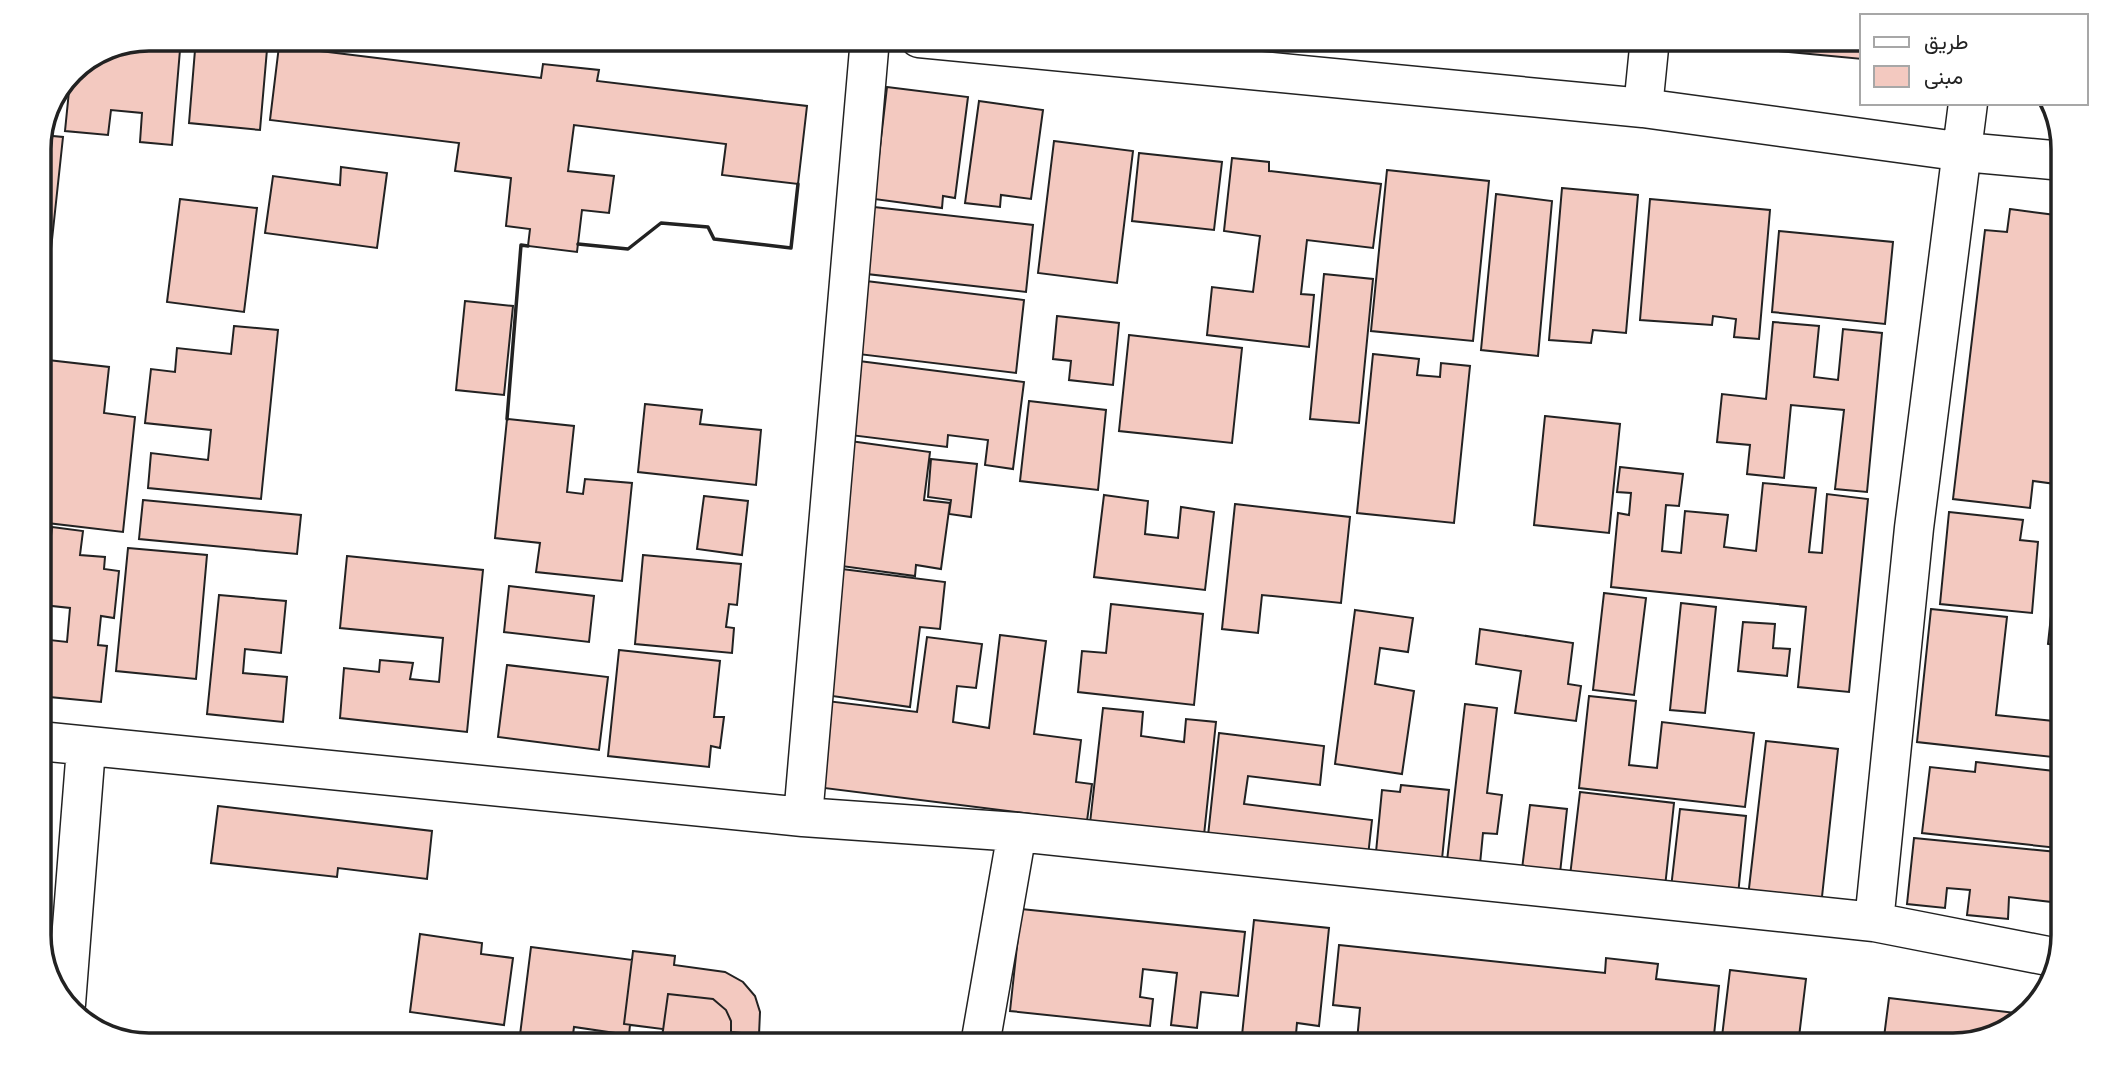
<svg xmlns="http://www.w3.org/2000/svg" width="2102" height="1084" font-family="'Titillium Web',Vazirmatn,sans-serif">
<rect width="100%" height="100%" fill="#fff"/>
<!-- building -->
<path fill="#f3c9c0" stroke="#222" stroke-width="2" d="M 149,38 L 181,38 L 172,145 L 140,142 L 142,113 L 111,110 L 108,135 L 65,131 L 71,71 Z
M 196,38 L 268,38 L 260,130 L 189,123 Z
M 1676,38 L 1768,38 L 1767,50 L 1676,41 Z
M 1781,38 L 1862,38 L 1862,59 L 1779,51 Z
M 279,46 L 541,78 L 543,64 L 599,70 L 597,81 L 807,106 L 798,184 L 722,175 L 726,144 L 574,125 L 568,171 L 614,176 L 609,213 L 582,210 L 577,252 L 528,246 L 530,229 L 506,226 L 511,178 L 455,171 L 459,143 L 270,120 Z
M 887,87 L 968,97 L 955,198 L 943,196 L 942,208 L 874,199 Z
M 979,101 L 1043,110 L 1031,199 L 1001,195 L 1000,207 L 965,203 Z
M 42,135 L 63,137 L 51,249 L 39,248 L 39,142 Z
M 1054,141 L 1133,151 L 1117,283 L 1038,273 Z
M 1139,153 L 1222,162 L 1214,230 L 1132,221 Z
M 1232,158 L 1269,162 L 1269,171 L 1381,184 L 1373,248 L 1307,240 L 1301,294 L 1314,295 L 1309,347 L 1207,335 L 1212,287 L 1253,292 L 1260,236 L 1224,231 Z
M 341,167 L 387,173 L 377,248 L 265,233 L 273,176 L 340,185 Z
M 1387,170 L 1489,181 L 1473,341 L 1371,331 Z
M 1562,188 L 1638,195 L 1626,333 L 1593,330 L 1591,343 L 1549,340 Z
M 1496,194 L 1552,201 L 1538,356 L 1481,350 Z
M 180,199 L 257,208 L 244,312 L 167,302 Z
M 1650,199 L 1770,210 L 1759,339 L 1734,337 L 1736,319 L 1713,316 L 1712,325 L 1640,320 Z
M 874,207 L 1033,225 L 1026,292 L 867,274 Z
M 2010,209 L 2063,216 L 2063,485 L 2033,481 L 2030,508 L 1953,499 L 1985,230 L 2007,232 Z
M 1779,231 L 1893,242 L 1885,324 L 1772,312 Z
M 1324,274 L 1373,279 L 1359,423 L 1310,419 Z
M 866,281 L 1024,300 L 1016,373 L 858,354 Z
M 465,301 L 513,306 L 504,395 L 456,390 Z
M 1057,316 L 1119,323 L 1113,385 L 1069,380 L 1071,361 L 1053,359 Z
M 1773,322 L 1819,326 L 1814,377 L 1838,380 L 1843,329 L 1882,333 L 1867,492 L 1835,489 L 1844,410 L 1791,405 L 1784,478 L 1747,474 L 1750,445 L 1717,442 L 1722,394 L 1766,399 Z
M 234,326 L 278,330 L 261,499 L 148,488 L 151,453 L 208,460 L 211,430 L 145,423 L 151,369 L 175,372 L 177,348 L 231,354 Z
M 1129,335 L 1242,348 L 1232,443 L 1119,431 Z
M 1373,354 L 1419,359 L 1417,375 L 1440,377 L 1441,363 L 1470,366 L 1454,523 L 1357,513 Z
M 39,359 L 109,367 L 104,413 L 135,417 L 123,532 L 39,522 Z
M 859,361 L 1024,382 L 1013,469 L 985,465 L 988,440 L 948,435 L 947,447 L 850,435 Z
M 1029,401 L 1106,410 L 1098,490 L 1020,481 Z
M 645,404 L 702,410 L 700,424 L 761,430 L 756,485 L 638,472 Z
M 1545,416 L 1620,424 L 1609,533 L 1534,525 Z
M 507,419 L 574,426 L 567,492 L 583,494 L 585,479 L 632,483 L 622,581 L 536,572 L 540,543 L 495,538 Z
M 850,441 L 930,452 L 924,500 L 950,503 L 941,569 L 916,565 L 915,576 L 834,565 Z
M 931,459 L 977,464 L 971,517 L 949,514 L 951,500 L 928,497 Z
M 1620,467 L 1683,474 L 1679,506 L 1666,505 L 1662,551 L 1681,553 L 1685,511 L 1728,515 L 1724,547 L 1756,551 L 1763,483 L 1816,488 L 1809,552 L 1822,553 L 1827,494 L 1868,499 L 1849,692 L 1798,687 L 1806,607 L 1611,587 L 1618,513 L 1629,515 L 1631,493 L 1617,492 Z
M 1104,495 L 1148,501 L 1145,534 L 1178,538 L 1181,507 L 1214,512 L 1205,590 L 1094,577 Z
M 704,496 L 748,501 L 742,555 L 697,549 Z
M 143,500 L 301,515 L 297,554 L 139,539 Z
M 1235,504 L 1350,517 L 1341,603 L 1262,595 L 1258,633 L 1222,629 Z
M 1949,512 L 2023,520 L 2020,540 L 2038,542 L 2032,613 L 1940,604 Z
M 52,527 L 83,531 L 80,555 L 105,557 L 104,569 L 119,571 L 114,618 L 101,616 L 98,645 L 107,646 L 101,702 L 39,696 L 41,639 L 67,642 L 70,608 L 43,605 Z
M 128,548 L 207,555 L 196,679 L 116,671 Z
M 643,555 L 741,564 L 737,605 L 729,604 L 726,627 L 734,628 L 732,653 L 635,644 Z
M 347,556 L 483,570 L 467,732 L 340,718 L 344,668 L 379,672 L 380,660 L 413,663 L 410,679 L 439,682 L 443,638 L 340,628 Z
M 834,568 L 945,582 L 940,629 L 920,627 L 910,707 L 818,694 Z
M 509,586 L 594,596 L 589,642 L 504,632 Z
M 1604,593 L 1646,598 L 1634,695 L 1593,690 Z
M 219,595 L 286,601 L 281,653 L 245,649 L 243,673 L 287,677 L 283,722 L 207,714 Z
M 2053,597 L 2063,598 L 2063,646 L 2048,644 Z
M 1681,603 L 1716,607 L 1705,713 L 1670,710 Z
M 1111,604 L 1203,614 L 1194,705 L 1078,692 L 1082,651 L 1106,653 Z
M 1931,609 L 2007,617 L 1996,715 L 2063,722 L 2062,758 L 1917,742 Z
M 1355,610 L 1413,618 L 1408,652 L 1380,648 L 1375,684 L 1414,691 L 1402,774 L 1335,764 Z
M 1743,622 L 1775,624 L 1773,648 L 1790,649 L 1787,676 L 1738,671 Z
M 1480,629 L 1573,643 L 1568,684 L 1581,686 L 1576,721 L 1515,713 L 1521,671 L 1476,664 Z
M 1000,635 L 1046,641 L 1034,734 L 1081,740 L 1076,782 L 1092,784 L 1087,821 L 808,786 L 819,700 L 917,712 L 927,637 L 982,644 L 976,688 L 957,686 L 953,722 L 989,728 Z
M 619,650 L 720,661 L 714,717 L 724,717 L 720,748 L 711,746 L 709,767 L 608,756 Z
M 507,665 L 608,677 L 599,750 L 498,737 Z
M 1589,696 L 1636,701 L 1629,765 L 1657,768 L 1662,722 L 1754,733 L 1745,807 L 1579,788 Z
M 1465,704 L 1497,708 L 1487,793 L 1502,795 L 1497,834 L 1483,833 L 1480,864 L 1447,861 Z
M 1103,708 L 1143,712 L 1141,736 L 1184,742 L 1186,719 L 1216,722 L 1204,835 L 1090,823 Z
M 1219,733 L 1324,746 L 1320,785 L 1248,776 L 1244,804 L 1372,820 L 1368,856 L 1208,836 Z
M 1766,741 L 1838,749 L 1821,906 L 1748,897 Z
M 1976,762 L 2063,772 L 2063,799 L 2058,848 L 1922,833 L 1930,767 L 1975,772 Z
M 1401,785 L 1449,790 L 1442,859 L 1376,852 L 1382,790 L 1400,792 Z
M 1580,792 L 1674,803 L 1665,887 L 1570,876 Z
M 1530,805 L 1567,809 L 1560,873 L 1522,869 Z
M 218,806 L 432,831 L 427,879 L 338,868 L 337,877 L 211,863 Z
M 1680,809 L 1746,816 L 1738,895 L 1671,888 Z
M 1914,838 L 2057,852 L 2057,863 L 2063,864 L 2063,930 L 2057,929 L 2060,903 L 2009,897 L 2008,919 L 1967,915 L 1970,890 L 1947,888 L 1945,908 L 1907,904 Z
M 1021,909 L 1245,932 L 1238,996 L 1201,992 L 1197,1028 L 1171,1025 L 1177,973 L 1143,969 L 1140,997 L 1153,999 L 1150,1026 L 1010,1011 Z
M 1254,920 L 1329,928 L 1319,1026 L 1297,1023 L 1295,1045 L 1241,1045 Z
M 420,934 L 482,943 L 481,954 L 513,958 L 504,1025 L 410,1012 Z
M 1339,945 L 1605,973 L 1606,958 L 1658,964 L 1656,979 L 1719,986 L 1713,1045 L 1626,1045 L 1588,1042 L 1588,1045 L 1399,1045 L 1357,1041 L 1360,1008 L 1333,1005 Z
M 531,947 L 632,960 L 633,951 L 675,956 L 674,965 L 725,972 L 743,982 L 755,996 L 760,1012 L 759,1035 L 771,1036 L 769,1045 L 661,1045 L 663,1029 L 630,1025 L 629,1035 L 574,1027 L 572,1042 L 520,1035 Z
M 633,951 L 675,956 L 674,965 L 725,972 L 743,982 L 755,996 L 760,1012 L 759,1035 L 771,1036 L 769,1045 L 661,1045 L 663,1029 L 624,1024 Z
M 1730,970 L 1806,979 L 1798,1045 L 1721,1045 Z
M 668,994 L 713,999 L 726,1010 L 731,1021 L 731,1032 L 771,1036 L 769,1045 L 661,1045 Z
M 1889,998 L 2024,1014 L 2009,1030 L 1953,1045 L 1883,1045 Z"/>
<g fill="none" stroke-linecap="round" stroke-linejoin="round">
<defs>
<path id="minor" d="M 919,38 L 1643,108 L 1964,152 L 2063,161
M 1643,108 L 1650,38
M 39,741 L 803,817 L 1017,832 L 1874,922 L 2058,958
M 803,817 L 870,38
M 1874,922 L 1914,528 L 1968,103
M 66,1004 L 86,748
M 980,1045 L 1017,832"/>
</defs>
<!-- minor casing -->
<use href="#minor" stroke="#222" stroke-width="41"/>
<!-- minor -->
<use href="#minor" stroke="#fff" stroke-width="38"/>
<!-- wall -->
<path stroke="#222" stroke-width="3.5" d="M 578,244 L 628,249 L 661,223 L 708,227 L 714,239 L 791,248 L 798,184
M 507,419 L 521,245 L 528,246"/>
</g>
<!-- crop -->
<path d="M0 0H2102V1084H0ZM149 51H1953A98 98 0 0 1 2051 149V935A98 98 0 0 1 1953 1033H149A98 98 0 0 1 51 935V149A98 98 0 0 1 149 51Z" fill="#fff" fill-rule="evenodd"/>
<path fill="none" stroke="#222" stroke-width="3.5" d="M149 51H1953A98 98 0 0 1 2051 149V935A98 98 0 0 1 1953 1033H149A98 98 0 0 1 51 935V149A98 98 0 0 1 149 51Z"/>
<!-- legend -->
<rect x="1860" y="14" width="228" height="91" fill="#ffffff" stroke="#a7a7a7" stroke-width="2"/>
<rect x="1874" y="37" width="35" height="10" fill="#ffffff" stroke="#a7a7a7" stroke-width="2"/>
<text x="1924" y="49" font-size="21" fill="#222222">طريق</text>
<rect x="1874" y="66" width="35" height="21" fill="#f3c9c0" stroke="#a7a7a7" stroke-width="2"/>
<text x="1924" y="84" font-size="21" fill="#222222">مبنى</text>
</svg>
